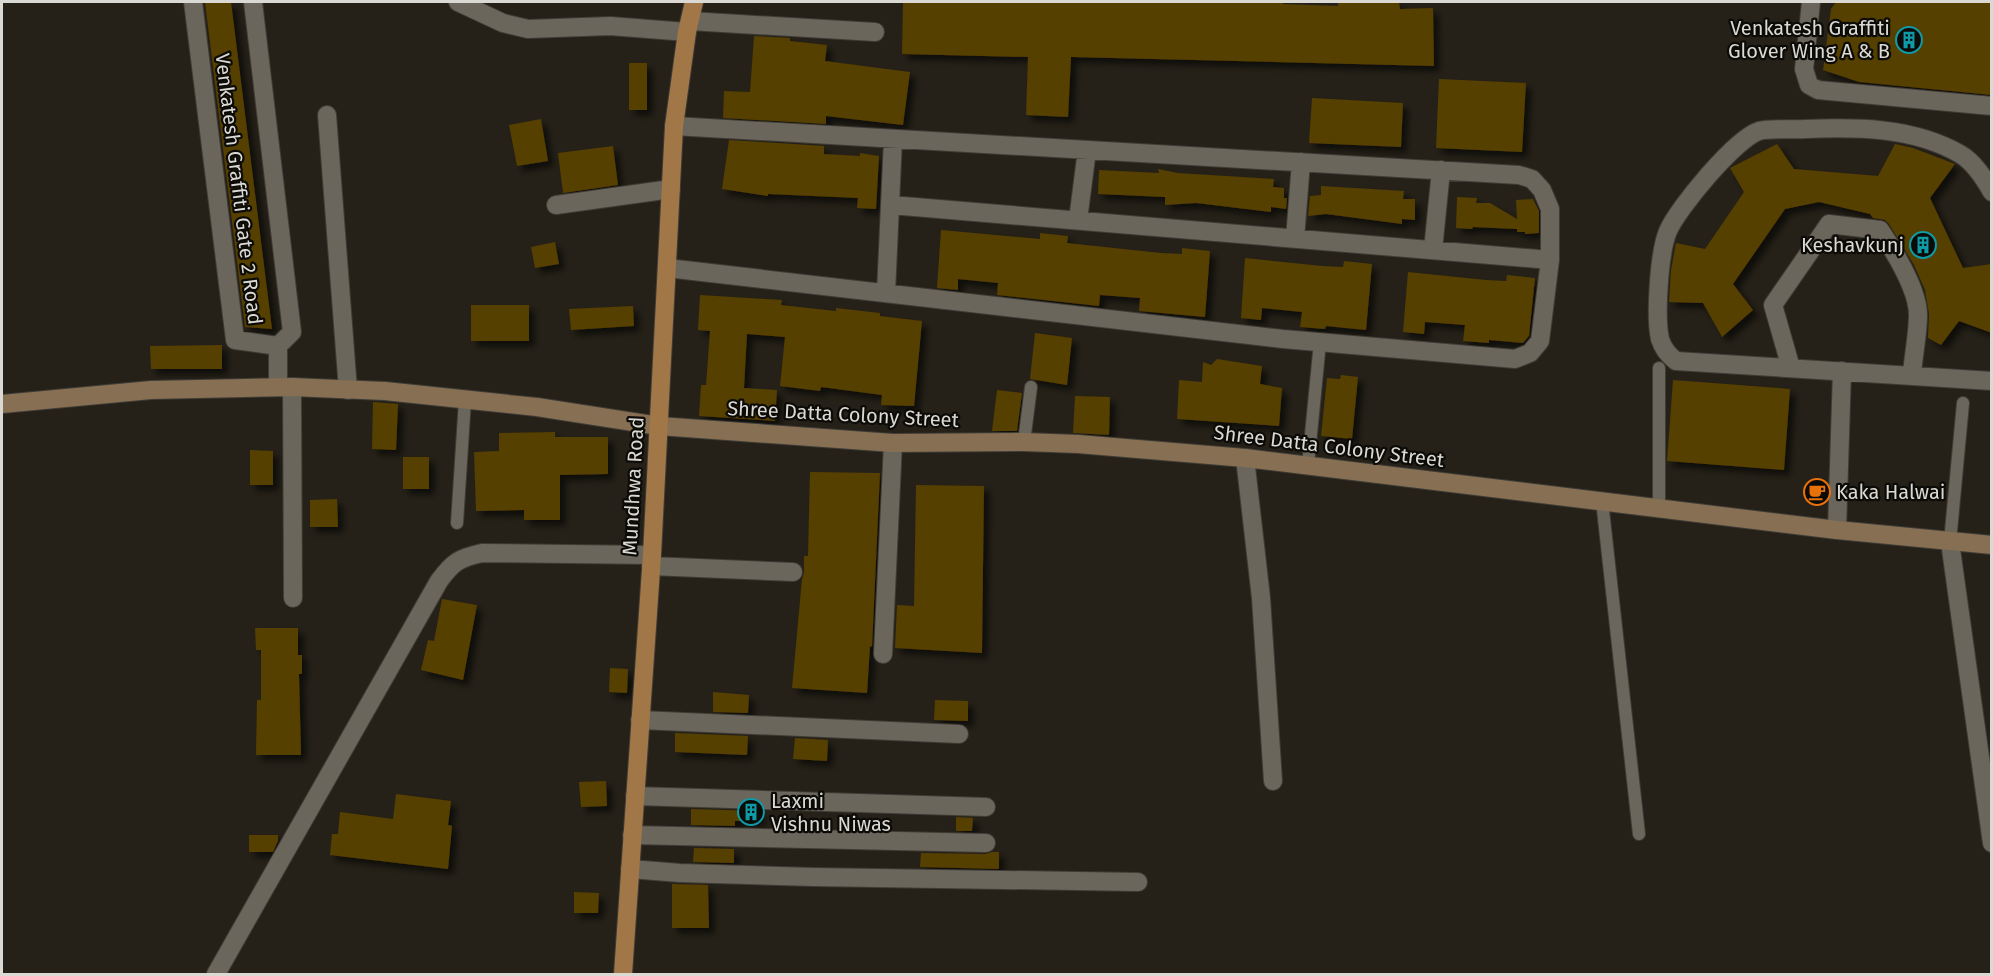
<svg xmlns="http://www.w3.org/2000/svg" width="1993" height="976" font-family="'Fira Sans',sans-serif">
<defs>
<filter id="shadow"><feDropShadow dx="5.5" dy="5.5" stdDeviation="3" flood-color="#0009"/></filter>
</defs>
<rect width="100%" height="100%" fill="#252118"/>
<!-- building -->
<path fill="#563f05" filter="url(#shadow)" d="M 205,2 L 231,2 L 272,329 L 245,327 Z
M 903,2 L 996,2 L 996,3 L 1283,2 L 1283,4 L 1338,6 L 1338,2 L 1399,2 L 1400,9 L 1433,8 L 1434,66 L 1071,57 L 1068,117 L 1026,115 L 1028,57 L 902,54 Z
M 1836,2 L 1992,2 L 1992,95 L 1859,82 L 1823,70 L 1831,9 Z
M 754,36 L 790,38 L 790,41 L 827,45 L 825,61 L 910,72 L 903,125 L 826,116 L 826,124 L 723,118 L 724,91 L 750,92 Z
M 629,63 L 647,63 L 647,110 L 629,110 Z
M 1439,79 L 1526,83 L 1522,152 L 1436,148 Z
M 1312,98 L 1403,103 L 1401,147 L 1309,143 Z
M 541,119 L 548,161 L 517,166 L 509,125 Z
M 729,140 L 824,146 L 824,154 L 860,156 L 860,153 L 879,156 L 876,209 L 857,208 L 858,198 L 768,194 L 768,196 L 722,189 Z
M 1777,144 L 1794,169 L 1878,176 L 1895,144 L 1913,148 L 1955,164 L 1930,198 L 1963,268 L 1992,264 L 1992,333 L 1959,321 L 1941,345 L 1928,338 L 1929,314 L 1925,290 L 1914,265 L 1889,224 L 1885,220 L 1873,218 L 1870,214 L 1819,202 L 1785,209 L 1733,284 L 1753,310 L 1722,337 L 1703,303 L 1669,302 L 1671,270 L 1676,243 L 1705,249 L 1744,192 L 1730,168 Z
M 613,146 L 618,185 L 563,193 L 558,153 Z
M 1158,169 L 1178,173 L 1274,179 L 1273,187 L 1284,188 L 1284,198 L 1287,198 L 1286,209 L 1271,207 L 1271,212 L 1196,203 L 1165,205 L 1165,197 L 1098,194 L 1099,170 L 1159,173 Z
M 1321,186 L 1404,191 L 1403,199 L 1415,199 L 1415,220 L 1402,219 L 1402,224 L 1326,214 L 1308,216 L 1310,196 L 1321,195 Z
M 1457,197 L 1477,198 L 1476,203 L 1490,203 L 1517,219 L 1516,200 L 1533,199 L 1539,211 L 1539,233 L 1525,234 L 1525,232 L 1517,232 L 1517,229 L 1473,227 L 1472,229 L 1456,228 Z
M 941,230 L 1040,239 L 1040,233 L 1068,236 L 1067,243 L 1161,253 L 1182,254 L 1182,248 L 1210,251 L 1205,317 L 1139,311 L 1140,298 L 1100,295 L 1099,306 L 997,295 L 998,283 L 958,279 L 958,290 L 937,288 Z
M 555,242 L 559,264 L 535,268 L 531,247 Z
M 1245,258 L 1322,266 L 1343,267 L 1344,261 L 1372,264 L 1366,330 L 1326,326 L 1325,329 L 1300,327 L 1302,312 L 1262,308 L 1261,320 L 1241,318 Z
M 1408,272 L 1486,280 L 1506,281 L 1507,275 L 1535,278 L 1529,336 L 1523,343 L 1489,340 L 1489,343 L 1463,341 L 1465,325 L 1425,322 L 1424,334 L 1403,332 Z
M 700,295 L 782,300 L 781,305 L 836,311 L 836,308 L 880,313 L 880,316 L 922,321 L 914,406 L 881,405 L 882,395 L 821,387 L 820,391 L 780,386 L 785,337 L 747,334 L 744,388 L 777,390 L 775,421 L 699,416 L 701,385 L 706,385 L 710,331 L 698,330 Z
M 471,305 L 529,305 L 529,341 L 471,341 Z
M 633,306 L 634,326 L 571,330 L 569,309 Z
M 1035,333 L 1072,338 L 1067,385 L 1030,379 Z
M 222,345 L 222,369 L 151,369 L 150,346 Z
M 1217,359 L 1262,366 L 1260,384 L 1282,388 L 1279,426 L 1177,419 L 1179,380 L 1202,382 L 1203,362 L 1211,365 Z
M 1341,375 L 1358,377 L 1352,439 L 1321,436 L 1327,378 L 1340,379 Z
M 1673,380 L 1790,389 L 1784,470 L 1667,461 Z
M 997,390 L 1022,393 L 1017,431 L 992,431 Z
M 1075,396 L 1110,397 L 1109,435 L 1073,433 Z
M 373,402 L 398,404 L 396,450 L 372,449 Z
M 555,432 L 555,437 L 608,437 L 608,474 L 560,475 L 560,520 L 524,520 L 524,510 L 476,511 L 474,452 L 499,451 L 499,433 Z
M 250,450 L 273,451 L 273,485 L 250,485 Z
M 403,457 L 429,457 L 429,489 L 403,489 Z
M 810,472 L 880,473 L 872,647 L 870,646 L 867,693 L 792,688 L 802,579 L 804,573 L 804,556 L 808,556 Z
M 916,485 L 984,486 L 982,653 L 895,648 L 897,605 L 914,606 Z
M 337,499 L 338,527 L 310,527 L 310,500 Z
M 442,599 L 477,605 L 463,680 L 421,670 L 428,640 L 434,641 Z
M 255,628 L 298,628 L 298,655 L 302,655 L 302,674 L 299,674 L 301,755 L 256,755 L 257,700 L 261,700 L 261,650 L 256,650 Z
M 610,668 L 628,669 L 627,693 L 609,692 Z
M 713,692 L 749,695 L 748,713 L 713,712 Z
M 935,700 L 968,701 L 968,721 L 934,720 Z
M 675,733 L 748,736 L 747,755 L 675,752 Z
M 795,738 L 828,740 L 827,761 L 793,759 Z
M 606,781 L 607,806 L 581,807 L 579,782 Z
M 396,794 L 451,801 L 448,825 L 452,826 L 448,869 L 330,855 L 332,834 L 338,834 L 340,812 L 393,819 Z
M 691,809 L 759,811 L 760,821 L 735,821 L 735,826 L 691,825 Z
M 956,817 L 973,818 L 972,831 L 956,831 Z
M 249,835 L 278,835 L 278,841 L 273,852 L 249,852 Z
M 694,848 L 734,849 L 734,863 L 693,862 Z
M 992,852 L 999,852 L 999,869 L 920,867 L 921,853 L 986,854 Z
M 672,884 L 708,885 L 709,928 L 672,928 Z
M 574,892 L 599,893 L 598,913 L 574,913 Z"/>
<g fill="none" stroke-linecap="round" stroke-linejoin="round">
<defs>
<path id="lane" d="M 1024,442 L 1031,387
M 1308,465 L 1320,342
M 1602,501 L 1639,834
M 1659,508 L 1659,368
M 457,523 L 465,400
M 1950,542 L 1963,403"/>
<path id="street" d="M 193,2 L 235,340 L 278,346
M 253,2 L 292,332 L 278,346 L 278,387
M 458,2 L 503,23 L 528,29 L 610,26 L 687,32
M 1811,2 L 1804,69 L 1809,85 L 1818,90 L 1992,106
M 690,21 L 875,32
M 327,115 L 348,390
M 1992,192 C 1984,178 1974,162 1960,154 C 1913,127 1857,127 1805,129 C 1792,130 1770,128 1759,131 C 1735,139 1678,208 1668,231 C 1659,252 1655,317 1660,339 C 1663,349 1668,355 1676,361 L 1992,381
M 556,205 L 671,189
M 891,205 L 1550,260
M 1078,220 L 1087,150
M 1295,239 L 1301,162
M 1433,250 L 1441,170
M 667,268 L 1283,339 L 1515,359 L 1530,353 L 1540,341 L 1550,260 L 1550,209 L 1542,190 L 1532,179 L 1519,175 L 674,126
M 886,293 L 893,139
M 1791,368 L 1773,305 L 1829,224 L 1880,230 C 1894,251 1918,289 1918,315 C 1918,335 1913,356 1912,376
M 292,387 L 293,598
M 1245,458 L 1261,598 L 1273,781
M 1837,530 L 1842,371
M 1950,542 L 1992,843
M 651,566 L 793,572
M 883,654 L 893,443
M 640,720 L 959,734
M 635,796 L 986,807
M 632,835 L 986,843
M 630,869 L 680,873 L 814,877 L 1138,882
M 216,974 L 439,581 C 453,562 459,558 482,553 L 652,555"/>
<path id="secondary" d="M 2,404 L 151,390 L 292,387 L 385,391 L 537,407 L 659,426 L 893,443 L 1024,442 L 1078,444 L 1245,458 L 1837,530 L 1992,545"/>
<path id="primary" d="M 623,974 L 652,555 L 674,126 L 687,32 L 694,2"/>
</defs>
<!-- lane casing -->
<use href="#lane" stroke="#3f3c36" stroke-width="14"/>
<!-- street casing -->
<use href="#street" stroke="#3f3c36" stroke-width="20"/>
<!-- secondary casing -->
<use href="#secondary" stroke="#3f3c36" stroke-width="20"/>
<!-- primary casing -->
<use href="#primary" stroke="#3f3c36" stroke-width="20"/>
<!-- lane -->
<use href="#lane" stroke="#6b665c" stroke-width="12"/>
<!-- street -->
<use href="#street" stroke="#6b665c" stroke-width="18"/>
<!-- secondary -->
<use href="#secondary" stroke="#866f52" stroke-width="18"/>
<!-- primary -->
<use href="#primary" stroke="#a17748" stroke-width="18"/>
</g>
<!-- icons -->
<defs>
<symbol id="building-ring" viewBox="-11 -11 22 22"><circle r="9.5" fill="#0c0b07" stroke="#0f9aa8" stroke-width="1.5"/><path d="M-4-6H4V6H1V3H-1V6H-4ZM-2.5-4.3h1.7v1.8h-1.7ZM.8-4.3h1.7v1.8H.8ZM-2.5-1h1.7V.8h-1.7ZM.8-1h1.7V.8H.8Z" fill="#0f9aa8"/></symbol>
<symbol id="cafe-ring" viewBox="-11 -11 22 22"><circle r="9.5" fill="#0c0b07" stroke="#e8710a" stroke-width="1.5"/><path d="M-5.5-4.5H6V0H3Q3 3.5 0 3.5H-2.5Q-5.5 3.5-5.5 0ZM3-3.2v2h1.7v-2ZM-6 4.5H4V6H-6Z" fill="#e8710a"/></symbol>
</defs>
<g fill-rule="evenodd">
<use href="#building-ring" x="1894" y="25" width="30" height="30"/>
<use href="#building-ring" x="1908" y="230" width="30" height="30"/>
<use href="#cafe-ring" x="1802" y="477" width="30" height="30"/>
<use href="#building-ring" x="736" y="797" width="30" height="30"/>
</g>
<g text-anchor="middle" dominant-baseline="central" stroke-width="4.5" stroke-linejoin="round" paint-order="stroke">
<!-- poi labels -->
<g font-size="20" fill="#dbd9d3" stroke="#0c0b07" text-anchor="end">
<text x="1890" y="28">Venkatesh Graffiti<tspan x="1890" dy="23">Glover Wing A &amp; B</tspan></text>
<text x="1904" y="245">Keshavkunj</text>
<text x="1836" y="492" text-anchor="start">Kaka Halwai</text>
<text x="771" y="801" text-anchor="start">Laxmi<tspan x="771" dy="23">Vishnu Niwas</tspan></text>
</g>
<!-- street labels -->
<g font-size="20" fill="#dbd9d3" stroke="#0c0b07">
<text transform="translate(239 189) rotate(83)">Venkatesh Graffiti Gate 2 Road</text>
<text transform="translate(843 414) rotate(3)">Shree Datta Colony Street</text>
<text transform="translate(1329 446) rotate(7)">Shree Datta Colony Street</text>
<text transform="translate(633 486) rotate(-87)">Mundhwa Road</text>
</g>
</g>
<!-- border -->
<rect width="1993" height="976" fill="none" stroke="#dbd9d3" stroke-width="6"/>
</svg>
